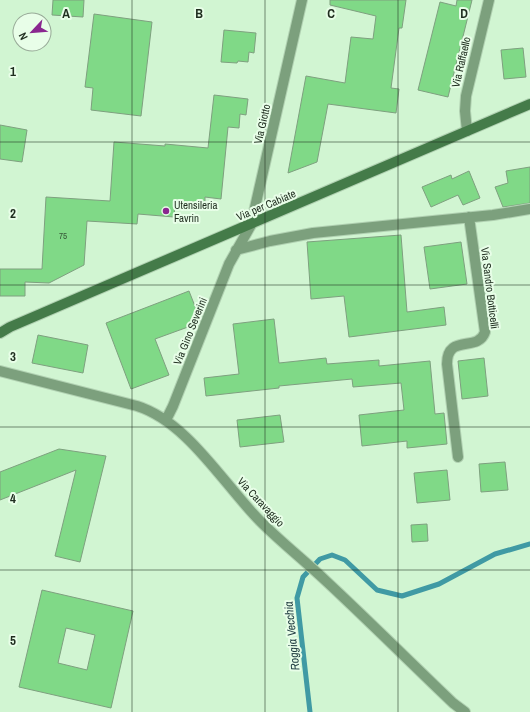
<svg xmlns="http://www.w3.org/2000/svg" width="530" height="712" font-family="'Archivo Narrow',sans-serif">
<rect width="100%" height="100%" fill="#d1f5d2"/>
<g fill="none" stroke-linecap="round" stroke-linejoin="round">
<!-- stream -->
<path stroke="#409aa4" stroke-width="5" d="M 310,712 L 297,598 L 303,577 L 320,559 L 332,555 L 345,560 L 377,590 L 402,596 L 439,584 L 495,554 L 530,544"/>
</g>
<!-- building -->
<path fill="#80d987" stroke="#7ea07f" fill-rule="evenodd" d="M 53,0 L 84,0 L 83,17 L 52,15 Z
M 330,0 L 406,0 L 402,28 L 399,28 L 391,88 L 399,89 L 396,113 L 328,104 L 317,162 L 288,173 L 306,76 L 345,83 L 351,37 L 373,39 L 376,16 L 330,5 Z
M 457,0 L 472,0 L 448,97 L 418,90 L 440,2 L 456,6 Z
M 94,14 L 152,22 L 141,116 L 91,110 L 93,88 L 85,87 Z
M 224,30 L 256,33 L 254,53 L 249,52 L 248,62 L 238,61 L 237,63 L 221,62 Z
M 523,48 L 526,77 L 504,79 L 501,50 Z
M 214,95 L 248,99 L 246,115 L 240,114 L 239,128 L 228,127 L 221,199 L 205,197 L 205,203 L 190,202 L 190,208 L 175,206 L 174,217 L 138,214 L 137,224 L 87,221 L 84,265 L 49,283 L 25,282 L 25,296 L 0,296 L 0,269 L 42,269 L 46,197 L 110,201 L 114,142 L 165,146 L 165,144 L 208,148 Z
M 0,125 L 27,130 L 22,162 L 0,159 Z
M 530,167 L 530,203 L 503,207 L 495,187 L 508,183 L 506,171 Z
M 469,171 L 480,198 L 463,205 L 458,195 L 431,207 L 422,187 L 451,175 L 452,179 Z
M 401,235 L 407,312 L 444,307 L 446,325 L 349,337 L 344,296 L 311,299 L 307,242 Z
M 461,242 L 467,284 L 430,289 L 424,247 Z
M 189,291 L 200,319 L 199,323 L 155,339 L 169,375 L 131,389 L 106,323 Z
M 274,319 L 279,363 L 326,358 L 327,364 L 379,360 L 379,366 L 430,361 L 435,414 L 444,413 L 447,444 L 407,448 L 407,441 L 362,446 L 359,415 L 404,410 L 401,383 L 353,387 L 352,379 L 279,386 L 279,388 L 206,396 L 204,378 L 239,374 L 233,324 Z
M 38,335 L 88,345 L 83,373 L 32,363 Z
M 484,358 L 488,396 L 462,399 L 458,361 Z
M 280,415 L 284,442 L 240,447 L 237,420 Z
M 59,449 L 106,456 L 80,562 L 55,556 L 76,470 L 0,500 L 0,472 Z
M 505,462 L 508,490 L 481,492 L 479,464 Z
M 447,470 L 450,500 L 417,503 L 414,473 Z
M 427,524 L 428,541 L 412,542 L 411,525 Z
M 42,590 L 133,611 L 111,708 L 19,687 ZM 66,628 L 95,635 L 87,670 L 58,663 Z"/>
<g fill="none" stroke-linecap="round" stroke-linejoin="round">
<defs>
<path id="street" d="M 467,131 L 465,111 L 466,96 L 489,0
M 236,250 L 270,241 L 313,233 L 493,215 L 530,209
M 0,371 L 137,406 C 188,422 224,485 261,522 C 282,543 305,561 326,581 C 369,621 411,663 453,703 L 465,712
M 166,420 L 173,406 L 229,264 L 251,225 L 302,0
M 458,457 L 447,364 C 447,333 478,353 485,332 L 469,217"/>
<path id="secondary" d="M 0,333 L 10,327 L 530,104"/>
</defs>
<!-- street casing -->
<use href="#street" stroke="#b1d1b2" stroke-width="12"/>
<!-- secondary casing -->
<use href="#secondary" stroke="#b1d1b2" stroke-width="12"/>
<!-- street -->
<use href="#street" stroke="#7ca07d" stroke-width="10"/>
<!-- secondary -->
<use href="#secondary" stroke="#447b49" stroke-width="10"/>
</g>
<!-- grid -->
<path fill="none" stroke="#1f2d1f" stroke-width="1" stroke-opacity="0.55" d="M 132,0 L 132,712M 265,0 L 265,712M 398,0 L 398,712M 0,142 L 530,142M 0,285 L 530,285M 0,427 L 530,427M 0,570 L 530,570"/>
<!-- markers -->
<circle fill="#8a278f" stroke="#e8fee8" stroke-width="1.5" cx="166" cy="211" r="4"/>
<g text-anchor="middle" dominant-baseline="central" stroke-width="4" stroke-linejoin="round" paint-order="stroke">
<!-- number labels -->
<g font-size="9" fill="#375839">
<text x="63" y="236">75</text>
</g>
<!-- street labels -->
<g font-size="11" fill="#1f2d1f" stroke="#e8fee8">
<text transform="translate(461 62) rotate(-77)">Via Raffaello</text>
<text transform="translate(262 124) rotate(-77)">Via Giotto</text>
<text transform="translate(266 205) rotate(-23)">Via per Cabiate</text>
<text transform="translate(490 288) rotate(83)">Via Sandro Botticelli</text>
<text transform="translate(190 331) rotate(-68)">Via Gino Severini</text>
<text transform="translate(261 502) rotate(47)">Via Caravaggio</text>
</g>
<!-- poi labels -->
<g font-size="11" fill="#1f2d1f" stroke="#e8fee8" text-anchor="start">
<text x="174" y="205">Utensileria<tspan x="174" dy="13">Favrin</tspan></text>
</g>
<!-- water labels -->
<g font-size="12" font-style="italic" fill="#233f43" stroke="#e8fee8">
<text transform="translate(292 636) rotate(-96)">Roggia Vecchia</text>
</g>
</g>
<g font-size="13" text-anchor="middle" font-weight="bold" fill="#1f2d1f" stroke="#e8fee8" stroke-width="4" stroke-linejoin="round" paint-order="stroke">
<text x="66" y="18">A</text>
<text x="199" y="18">B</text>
<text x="331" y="18">C</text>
<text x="464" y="18">D</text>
<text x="13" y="76">1</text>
<text x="13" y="218">2</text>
<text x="13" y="361">3</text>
<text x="13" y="503">4</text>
<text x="13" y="645">5</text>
</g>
<!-- north arrow -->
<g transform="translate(32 32) rotate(244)"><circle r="19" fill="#e8fee8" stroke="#98aa98"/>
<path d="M0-3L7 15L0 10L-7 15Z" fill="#8a278f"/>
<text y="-6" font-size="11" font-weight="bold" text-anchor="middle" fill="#1f2d1f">N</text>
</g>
</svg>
